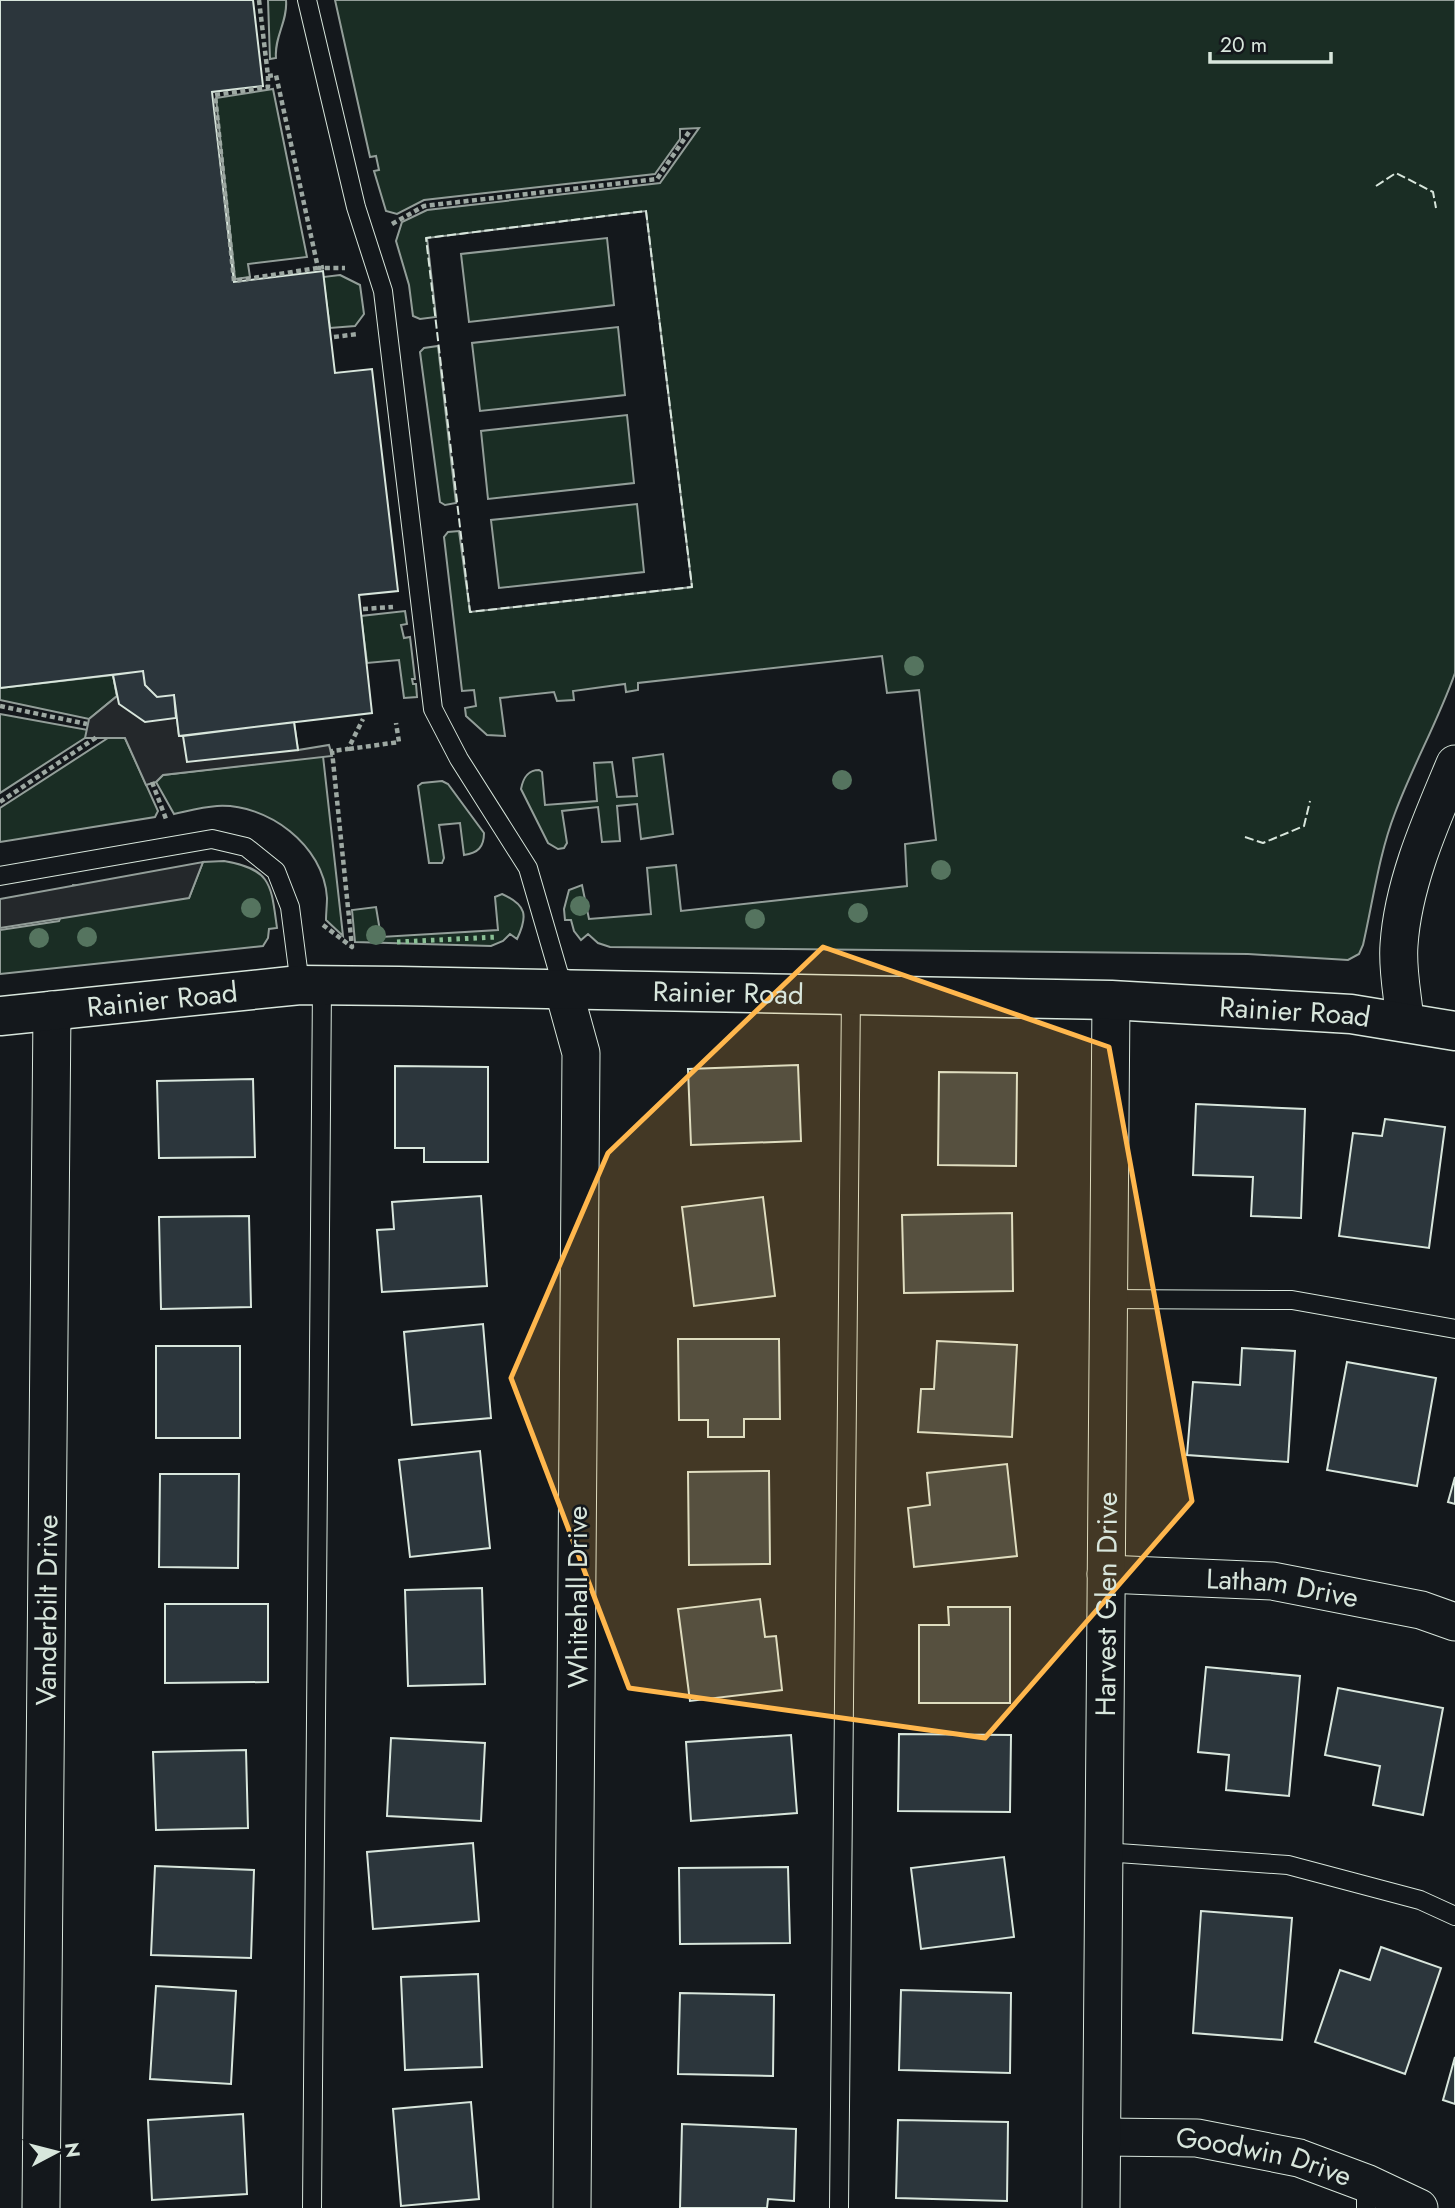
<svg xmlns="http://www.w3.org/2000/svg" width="1455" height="2208" font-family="Jost,sans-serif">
<rect width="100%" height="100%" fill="#14181c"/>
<!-- green -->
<path fill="#1a2d24" stroke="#939e99" stroke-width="2" d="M 268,0 L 286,0 C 288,21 274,37 276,58 L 270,59 Z
M 335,0 L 1455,0 L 1455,673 C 1438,721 1413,765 1395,813 C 1379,854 1373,901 1363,945 L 1359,954 L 1348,960 L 1248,954 L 610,947 L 598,943 L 588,934 L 581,940 L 574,931 L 571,920 L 565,920 L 564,909 L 569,890 L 582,885 L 589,919 L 651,914 L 647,868 L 676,865 L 681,911 L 907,886 L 905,844 L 936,840 L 919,690 L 887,693 L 882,656 L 638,683 L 638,690 L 626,692 L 625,684 L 573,691 L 574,700 L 557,701 L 554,692 L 500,698 L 505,736 L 487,735 L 466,716 L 465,708 L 476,706 L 474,690 L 462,691 L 444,537 L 448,532 L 459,531 L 470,612 L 692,587 L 646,211 L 427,238 L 436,317 L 420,319 L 413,316 L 409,285 L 396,241 L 402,222 L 427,210 L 660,183 L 699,128 L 680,129 L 680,139 L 655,174 L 424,200 L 397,214 L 386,211 L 374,171 L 379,170 L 376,156 L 370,157 Z
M 273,89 L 307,257 L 248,264 L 250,277 L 235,279 L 216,98 Z
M 607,238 L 614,305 L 469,322 L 461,254 Z
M 340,275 L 360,285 L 364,314 L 355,326 L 330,328 L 323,277 Z
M 618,327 L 625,395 L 480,411 L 472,343 Z
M 438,346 L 456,503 L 445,505 L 440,502 L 420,352 L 424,348 Z
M 627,415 L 634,483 L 488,499 L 481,431 Z
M 637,504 L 644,572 L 499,588 L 491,520 Z
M 405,611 L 407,624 L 401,625 L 404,638 L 410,637 L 415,679 L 412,679 L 413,684 L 416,684 L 417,697 L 404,698 L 399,660 L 367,663 L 361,616 Z
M 113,675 L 117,696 L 89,719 L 0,700 L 0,688 Z
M 0,714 L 88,730 L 88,736 L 0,793 Z
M 111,736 L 125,738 L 158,811 L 155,817 L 0,842 L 0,808 Z
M 663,754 L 673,834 L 641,839 L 637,804 L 617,806 L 620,841 L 602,842 L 598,807 L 562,811 L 567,843 L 564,848 L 558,849 L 548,843 L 521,789 C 523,779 527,770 539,770 L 542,772 L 545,805 L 597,801 L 594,763 L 612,762 L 617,797 L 637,796 L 633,758 Z
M 323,756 L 343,936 L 326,920 C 326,913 327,905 327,898 C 324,845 267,803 217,806 C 202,807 188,811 174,814 L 156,782 L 163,775 Z
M 442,781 L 448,784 L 484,833 C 484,847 478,853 464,855 L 460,823 L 439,825 L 444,858 L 442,863 L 429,863 L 418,786 L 422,783 Z
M 224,861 C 272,869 271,885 277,928 L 269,929 L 268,938 L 263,946 L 0,974 L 0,930 L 59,921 L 73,885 L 189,898 L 203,862 Z
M 502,894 C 527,905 528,916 517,939 L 510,934 L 503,941 L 491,946 L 355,942 L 352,910 L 376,907 L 381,937 L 498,930 L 495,897 Z"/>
<!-- parking -->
<path fill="#24282b" stroke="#939e99" stroke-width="2" d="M 143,671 L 174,695 L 179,736 L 294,722 L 298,750 L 329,745 L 332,756 L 163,775 L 156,782 L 146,785 L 125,738 L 85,738 L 89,719 L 117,696 L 113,675 Z
M 203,862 L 189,898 L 0,928 L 0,899 Z"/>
<!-- building -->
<path fill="#2c363c" stroke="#d8e6dc" stroke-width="2" d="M 0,0 L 253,0 L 263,86 L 212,92 L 234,282 L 323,271 L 335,373 L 372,369 L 398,591 L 359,595 L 372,713 L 179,736 L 174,695 L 157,697 L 145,685 L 143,671 L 0,688 Z
M 143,671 L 145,685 L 157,697 L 174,695 L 176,718 L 145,722 L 119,704 L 113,675 Z
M 294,722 L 298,750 L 187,762 L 183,736 Z
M 798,1065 L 801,1141 L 691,1145 L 688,1069 Z
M 395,1066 L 488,1067 L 488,1162 L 424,1162 L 424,1148 L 395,1148 Z
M 939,1072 L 1017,1073 L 1016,1166 L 938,1165 Z
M 253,1079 L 255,1157 L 159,1158 L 157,1081 Z
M 1196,1104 L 1305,1109 L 1301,1218 L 1251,1216 L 1253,1177 L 1193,1175 Z
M 1385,1119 L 1445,1127 L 1429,1248 L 1339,1236 L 1353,1133 L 1382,1136 Z
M 481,1196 L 487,1286 L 382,1292 L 377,1230 L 394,1229 L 392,1202 Z
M 763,1197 L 775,1296 L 694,1306 L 682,1207 Z
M 1012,1213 L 1013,1291 L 904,1293 L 902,1215 Z
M 249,1216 L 251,1307 L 161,1309 L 159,1217 Z
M 483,1324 L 491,1418 L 412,1425 L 404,1332 Z
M 678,1339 L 779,1339 L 780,1419 L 744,1419 L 744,1437 L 708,1437 L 708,1420 L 679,1420 Z
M 937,1341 L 1017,1345 L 1012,1437 L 918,1432 L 921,1389 L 934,1389 Z
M 156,1346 L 240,1346 L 240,1438 L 156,1438 Z
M 1242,1348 L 1295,1351 L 1288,1462 L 1187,1455 L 1193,1382 L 1240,1385 Z
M 1347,1362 L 1436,1378 L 1417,1486 L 1327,1470 Z
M 480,1451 L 490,1548 L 410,1557 L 399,1460 Z
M 1007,1464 L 1017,1556 L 914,1567 L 908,1508 L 930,1505 L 927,1473 Z
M 769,1471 L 770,1564 L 689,1565 L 688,1472 Z
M 160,1474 L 239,1474 L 238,1568 L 159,1567 Z
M 1455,1477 L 1455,1504 L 1448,1502 Z
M 482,1588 L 485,1684 L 408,1686 L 405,1590 Z
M 760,1599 L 765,1637 L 776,1636 L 782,1690 L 690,1701 L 678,1609 Z
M 165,1604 L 268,1604 L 268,1682 L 165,1683 Z
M 948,1607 L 1010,1607 L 1010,1703 L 919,1703 L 919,1625 L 949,1625 Z
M 1206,1667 L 1300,1676 L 1289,1796 L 1226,1790 L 1229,1755 L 1198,1752 Z
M 1338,1688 L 1443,1708 L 1423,1815 L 1373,1805 L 1380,1766 L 1325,1755 Z
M 899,1734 L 1011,1735 L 1010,1812 L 898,1811 Z
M 791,1735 L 797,1813 L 691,1821 L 686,1742 Z
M 391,1738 L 485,1743 L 481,1821 L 387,1816 Z
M 246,1750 L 248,1828 L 156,1830 L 153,1752 Z
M 473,1843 L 479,1921 L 373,1929 L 367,1852 Z
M 1004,1857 L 1014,1937 L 921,1949 L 911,1868 Z
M 155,1866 L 254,1870 L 251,1958 L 151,1955 Z
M 788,1867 L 790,1943 L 680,1944 L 679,1868 Z
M 1201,1911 L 1292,1918 L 1282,2040 L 1193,2033 Z
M 1381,1947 L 1441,1968 L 1405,2074 L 1315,2042 L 1340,1970 L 1370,1980 Z
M 478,1974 L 482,2067 L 405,2070 L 401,1977 Z
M 156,1986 L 236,1991 L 231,2084 L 150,2079 Z
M 901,1990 L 1011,1993 L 1010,2073 L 899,2070 Z
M 680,1993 L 774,1995 L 773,2076 L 678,2074 Z
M 1455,2057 L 1455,2104 L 1443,2100 Z
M 471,2102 L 479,2199 L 401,2206 L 393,2109 Z
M 243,2114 L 247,2194 L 152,2200 L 148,2120 Z
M 898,2120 L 1008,2122 L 1007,2201 L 896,2198 Z
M 682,2124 L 796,2129 L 794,2201 L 768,2199 L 767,2208 L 680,2208 Z"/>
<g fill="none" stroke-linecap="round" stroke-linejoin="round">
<defs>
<path id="service" d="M 307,0 L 356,207 L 383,291 L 433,709 L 459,759 L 528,868 L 563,988
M 0,876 L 212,839 L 246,847 L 276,871 L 290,907 L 300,985
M 1109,1299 L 1292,1300 L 1455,1329
M 1104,1852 L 1288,1865 L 1420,1900 L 1455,1916
M 1366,2183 L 1366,2208
M 312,2208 L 322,985
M 839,2208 L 851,994"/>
<g id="minor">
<path d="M 563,988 L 581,1053 L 572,2208"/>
<path d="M 1405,1021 C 1403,997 1397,970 1399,945 C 1403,883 1431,821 1455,764"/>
<path id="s1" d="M 1106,1574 L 1272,1581 L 1421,1610 L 1455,1622"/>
<path id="s2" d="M 1102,2137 L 1197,2138 L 1299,2158 L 1366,2183 L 1419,2208"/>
<path id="s3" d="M 41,2208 L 52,1010"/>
<path id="s4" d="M 1101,2208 L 1111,1000"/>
</g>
<g id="tertiary">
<path id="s5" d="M 0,1016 L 300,985 L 399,986 L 1111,1000 L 1351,1014 L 1455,1031"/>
</g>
</defs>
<!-- service casing -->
<use href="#service" stroke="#d8e6dc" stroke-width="20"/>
<!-- minor casing -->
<use href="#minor" stroke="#d8e6dc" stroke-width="39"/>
<!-- tertiary casing -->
<use href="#tertiary" stroke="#d8e6dc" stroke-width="41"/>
<!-- path -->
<path stroke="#9da8a2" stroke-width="4.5" stroke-dasharray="5 3.5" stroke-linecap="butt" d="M 259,0 L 268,76 L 276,75 L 318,268 L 345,268
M 268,76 L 268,87 L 215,95 L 234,281 L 324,267
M 392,224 L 424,206 L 657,179 L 689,132
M 334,337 L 358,334
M 363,609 L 393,607
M 0,706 L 87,724
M 349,749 L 399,742 L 396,723
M 152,782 L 166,819
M 0,802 L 97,737
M 323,925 L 352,947 L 332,751 L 348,749 L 363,719"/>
<!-- service -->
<use href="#service" stroke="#14181c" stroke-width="18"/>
<!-- minor -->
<use href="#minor" stroke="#14181c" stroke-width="37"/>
<!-- tertiary -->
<use href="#tertiary" stroke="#14181c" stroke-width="38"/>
<!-- hedge -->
<path stroke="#8ac095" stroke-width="5" stroke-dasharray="3.5 5" stroke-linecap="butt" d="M 397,942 L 497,937"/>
<!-- fence -->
<path stroke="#d8e6dc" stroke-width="2" stroke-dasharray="9 3.5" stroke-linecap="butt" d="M 1376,186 L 1396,173 L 1433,192 L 1436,208
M 646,211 L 692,587 L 470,612 L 426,238 Z
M 1245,837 L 1263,843 L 1304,826 L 1310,801"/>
</g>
<!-- trees -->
<g fill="#55745f">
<circle cx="914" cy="666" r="10"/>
<circle cx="842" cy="780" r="10"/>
<circle cx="941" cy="870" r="10"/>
<circle cx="580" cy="906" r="10"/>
<circle cx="251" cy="908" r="10"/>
<circle cx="858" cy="913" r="10"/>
<circle cx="755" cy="919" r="10"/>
<circle cx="376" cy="935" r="10"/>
<circle cx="87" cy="937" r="10"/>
<circle cx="39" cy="938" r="10"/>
</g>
<!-- marked area -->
<path fill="#ffb74d" fill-opacity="0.2" stroke="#ffb74d" stroke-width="5" stroke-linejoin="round" d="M 823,947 L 1109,1047 L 1192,1501 L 985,1738 L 629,1688 L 511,1378 L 608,1153 Z"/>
<g text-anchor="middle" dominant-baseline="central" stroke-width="5" stroke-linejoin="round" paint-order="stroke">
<!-- street labels -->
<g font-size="28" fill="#d8e6dc" stroke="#14181c">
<text stroke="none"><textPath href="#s5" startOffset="730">Rainier Road</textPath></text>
<text stroke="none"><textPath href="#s5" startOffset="163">Rainier Road</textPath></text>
<text stroke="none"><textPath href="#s5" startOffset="1297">Rainier Road</textPath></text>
<text stroke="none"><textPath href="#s1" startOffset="177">Latham Drive</textPath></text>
<text transform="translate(577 1597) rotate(-90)">Whitehall Drive</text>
<text stroke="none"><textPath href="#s4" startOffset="604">Harvest Glen Drive</textPath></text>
<text stroke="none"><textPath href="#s3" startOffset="598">Vanderbilt Drive</textPath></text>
<text stroke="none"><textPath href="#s2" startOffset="164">Goodwin Drive</textPath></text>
</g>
</g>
<!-- north arrow -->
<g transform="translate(56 2152) rotate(83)" stroke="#14181c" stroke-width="5" paint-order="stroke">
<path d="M0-5L12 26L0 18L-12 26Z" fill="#d8e6dc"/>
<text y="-10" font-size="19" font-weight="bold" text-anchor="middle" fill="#d8e6dc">N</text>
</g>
<!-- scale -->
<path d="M1210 52v10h121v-10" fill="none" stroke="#d8e6dc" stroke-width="3.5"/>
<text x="1220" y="52" font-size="21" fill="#d8e6dc" stroke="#14181c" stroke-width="5" paint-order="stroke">20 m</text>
</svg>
